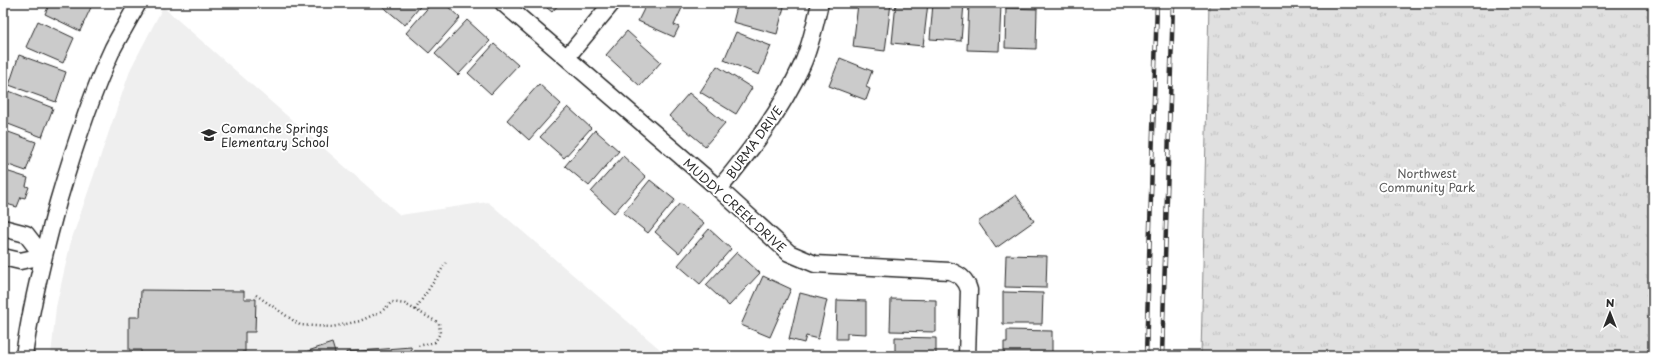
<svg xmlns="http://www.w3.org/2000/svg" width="1656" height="359" font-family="'Playpen Sans',sans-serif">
<defs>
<pattern id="park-tufts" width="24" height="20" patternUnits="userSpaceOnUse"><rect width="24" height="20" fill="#e0e0e0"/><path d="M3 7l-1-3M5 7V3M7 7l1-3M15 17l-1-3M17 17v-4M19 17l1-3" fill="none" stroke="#c0c0c0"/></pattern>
</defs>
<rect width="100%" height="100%" fill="#fff"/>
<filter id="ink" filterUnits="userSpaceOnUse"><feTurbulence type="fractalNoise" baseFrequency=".025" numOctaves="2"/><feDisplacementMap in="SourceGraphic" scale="8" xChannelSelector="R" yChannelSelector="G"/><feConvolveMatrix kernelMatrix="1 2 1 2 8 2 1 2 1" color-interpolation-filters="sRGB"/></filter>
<g filter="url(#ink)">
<!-- built -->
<path fill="#efefef" d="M 163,7 L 400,215 L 488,202 L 668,356 L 51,356 L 56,307 L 71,241 L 131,68 Z"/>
<!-- park -->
<path fill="url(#park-tufts)" stroke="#868686" d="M 1209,3 L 1653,3 L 1653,356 L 1201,356 Z"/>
<!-- building -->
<path fill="#cbcbcb" stroke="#2b2b2b" d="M 50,3 L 63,4 L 93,3 L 80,31 L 45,14 Z
M 383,3 L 423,3 L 405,25 L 381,5 Z
M 432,3 L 444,3 L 460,18 L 429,53 L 406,33 Z
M 541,3 L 560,3 L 552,12 Z
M 647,3 L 670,3 L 682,8 L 674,25 L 679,27 L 674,37 L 638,21 Z
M 738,3 L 785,3 L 777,34 L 733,22 Z
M 867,3 L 891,3 L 885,51 L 853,47 L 858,4 L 867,5 Z
M 896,3 L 928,3 L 923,46 L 892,43 Z
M 933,3 L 964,3 L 961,41 L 930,39 Z
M 969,3 L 1001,5 L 999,51 L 967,50 Z
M 1006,8 L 1037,9 L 1036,49 L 1005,48 Z
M 467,20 L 490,41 L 458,75 L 435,54 Z
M 38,21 L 74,38 L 63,63 L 26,47 Z
M 627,31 L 661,62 L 640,86 L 606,55 Z
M 736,32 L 771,46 L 759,75 L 724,60 Z
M 494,44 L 518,65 L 491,94 L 468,73 Z
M 19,55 L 66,72 L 56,102 L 9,85 Z
M 840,58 L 872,71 L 866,87 L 870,89 L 866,100 L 829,86 Z
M 717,66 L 752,88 L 736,114 L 700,92 Z
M 539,84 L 561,104 L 529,140 L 507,120 Z
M 9,91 L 53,108 L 42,137 L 3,122 L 3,103 L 4,103 Z
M 689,93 L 725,123 L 705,146 L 669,116 Z
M 568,107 L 591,128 L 564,158 L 540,137 Z
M 3,130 L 36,142 L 26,171 L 3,163 Z
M 595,130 L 619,151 L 589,186 L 565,166 Z
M 623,156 L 646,177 L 614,213 L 591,192 Z
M 3,170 L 28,178 L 26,186 L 29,187 L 25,198 L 21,197 L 17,207 L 3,203 Z
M 650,180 L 675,200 L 648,233 L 623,213 Z
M 1016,195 L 1034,221 L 996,248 L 978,222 Z
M 680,203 L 704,223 L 679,253 L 655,232 Z
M 709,229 L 731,249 L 700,284 L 678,265 Z
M 737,252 L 760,273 L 729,306 L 706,285 Z
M 1006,255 L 1047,256 L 1046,288 L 1005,287 Z
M 763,276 L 791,289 L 770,337 L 741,325 Z
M 141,290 L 244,291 L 244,299 L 256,299 L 255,332 L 245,332 L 245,352 L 242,352 L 242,356 L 141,356 L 141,350 L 129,350 L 129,317 L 140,317 Z
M 1003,292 L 1043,293 L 1042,324 L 1003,324 Z
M 800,293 L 827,300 L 818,339 L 806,336 L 804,343 L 789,339 Z
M 891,299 L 936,300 L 936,332 L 890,331 Z
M 837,300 L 866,301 L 866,334 L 847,333 L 847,339 L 836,339 Z
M 1007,330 L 1052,331 L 1052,356 L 1004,356 L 1004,342 L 1007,342 Z
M 895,337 L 936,338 L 936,356 L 895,356 Z
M 332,343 L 336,356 L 293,356 Z
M 411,347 L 412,356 L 347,356 L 346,352 Z"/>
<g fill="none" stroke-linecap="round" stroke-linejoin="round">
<defs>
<path id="minor" d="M 503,3 L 719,189 L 789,253 L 815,264 L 950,271 C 960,275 966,279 969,290 L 967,356
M 567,57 L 612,3
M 719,189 C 751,150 781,111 802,65 C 811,45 815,24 820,3
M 3,228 L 26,234 L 43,256 L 20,261 L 3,257
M 24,356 C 31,304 44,253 58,202 C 73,151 90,97 113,48 C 121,33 130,18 138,3"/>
</defs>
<!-- minor casing -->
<use href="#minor" stroke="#2b2b2b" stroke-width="19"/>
<!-- path -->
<path stroke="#2b2b2b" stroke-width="2.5" stroke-dasharray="1 3" stroke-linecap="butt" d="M 256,295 L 300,325 L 332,327 L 360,321 L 382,311 L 392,302 L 405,304 L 439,323 L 440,333 L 435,342 L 418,346
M 415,310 L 446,263"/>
<!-- minor -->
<use href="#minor" stroke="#fff" stroke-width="16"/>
<defs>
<path id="rail" d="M 1146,356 L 1157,3
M 1162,356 L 1173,3"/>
</defs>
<!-- rail casing -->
<use href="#rail" stroke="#2b2b2b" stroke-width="4.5"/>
<!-- rail -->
<use href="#rail" stroke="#fff" stroke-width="3" stroke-dasharray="9" stroke-linecap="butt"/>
</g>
</g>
<!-- icons -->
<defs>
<symbol id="school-bare" viewBox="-9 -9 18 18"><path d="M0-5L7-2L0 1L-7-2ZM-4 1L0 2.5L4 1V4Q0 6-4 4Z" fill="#2b2b2b" stroke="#fff" stroke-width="2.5" paint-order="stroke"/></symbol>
</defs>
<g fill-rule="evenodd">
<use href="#school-bare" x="198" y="124" width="22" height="22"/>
</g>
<g text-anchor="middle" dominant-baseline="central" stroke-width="4" stroke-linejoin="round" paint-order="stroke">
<!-- poi labels -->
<g font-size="12" fill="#2b2b2b" stroke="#fff" text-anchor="start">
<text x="221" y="128">Comanche Springs<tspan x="221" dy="14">Elementary School</tspan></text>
</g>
<!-- street labels -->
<g font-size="12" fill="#2b2b2b" stroke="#fff">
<text transform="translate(754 142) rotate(-54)">BURMA DRIVE</text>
<text transform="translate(735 205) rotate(42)">MUDDY CREEK DRIVE</text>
</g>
<!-- park labels -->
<g font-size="12" fill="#585858" stroke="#fff">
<text x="1427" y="173">Northwest<tspan x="1427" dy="14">Community Park</tspan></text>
</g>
</g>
<!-- margin -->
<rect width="1656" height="359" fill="none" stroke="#fff" stroke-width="16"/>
<rect x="8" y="8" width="1640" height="343" fill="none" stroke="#2b2b2b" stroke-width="1.5" filter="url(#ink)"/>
<!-- north arrow -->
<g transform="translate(1610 313)" stroke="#ffffff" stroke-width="3" paint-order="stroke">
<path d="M0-3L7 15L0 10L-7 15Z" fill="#2b2b2b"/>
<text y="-6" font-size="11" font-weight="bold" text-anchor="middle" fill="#2b2b2b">N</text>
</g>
</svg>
